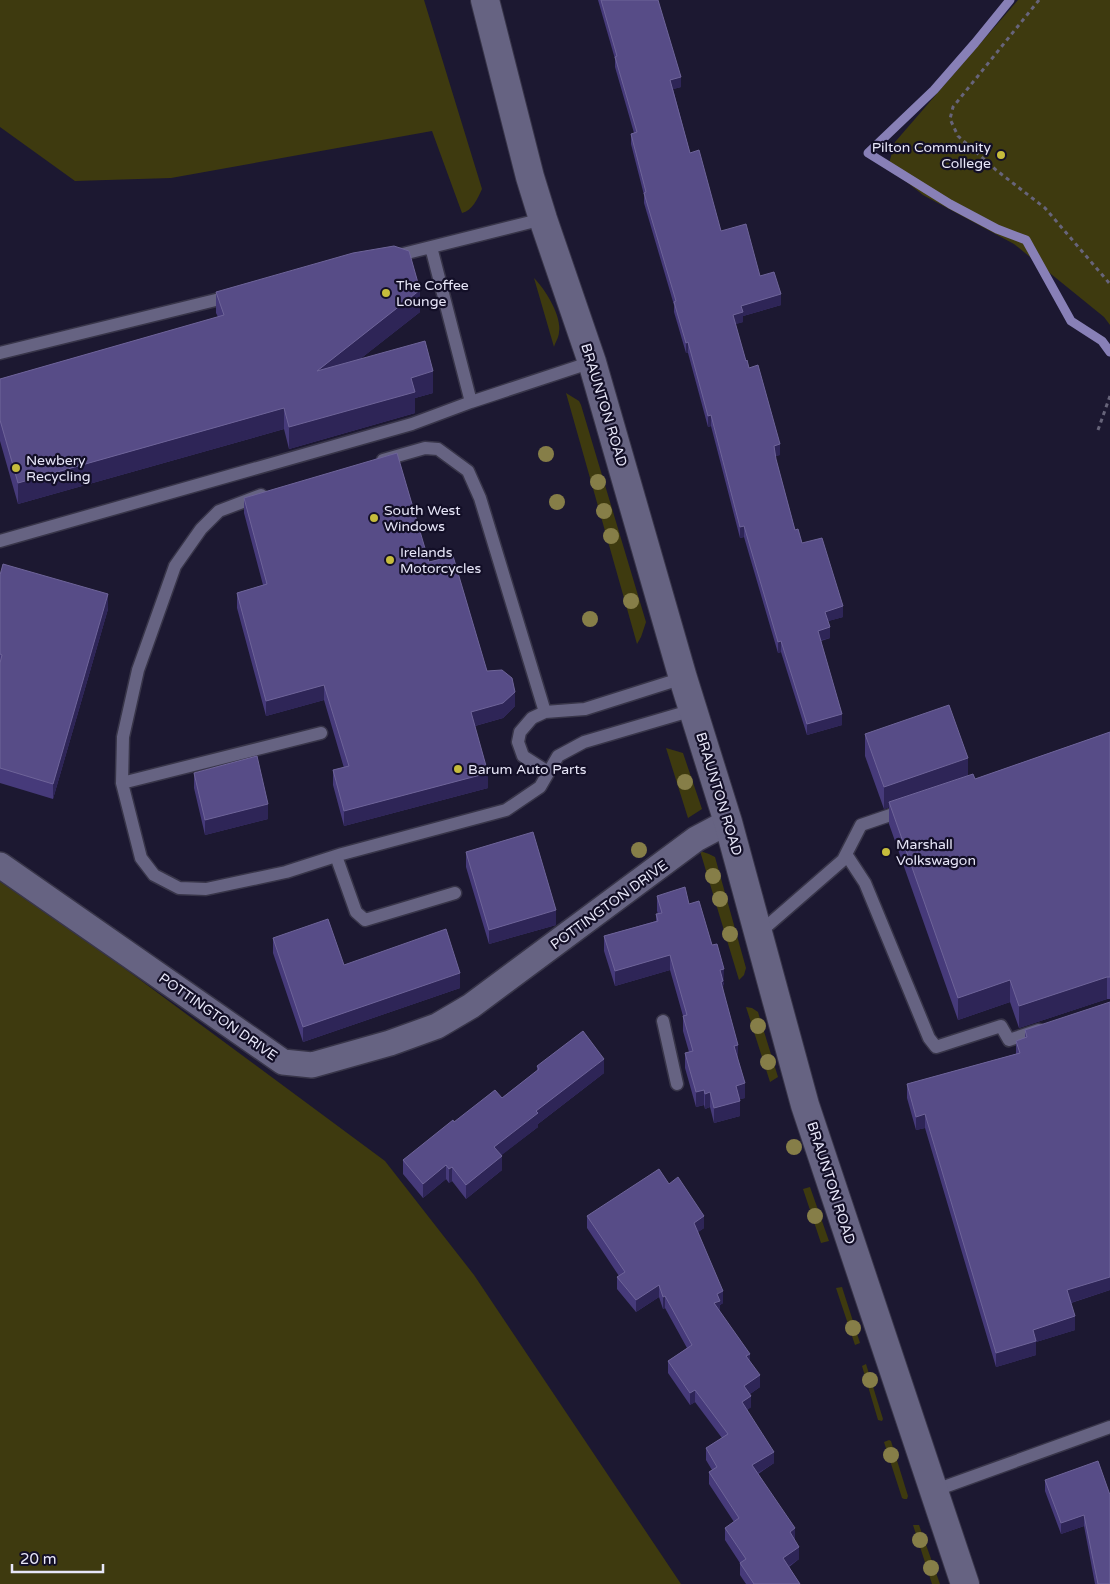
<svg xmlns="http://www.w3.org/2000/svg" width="1110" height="1584" font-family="'Varela Round',sans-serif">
<rect width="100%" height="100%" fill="#1c1831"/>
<!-- green -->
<path fill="#3e3a0f" d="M 0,0 L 424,0 L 482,189 C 478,198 472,211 462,213 L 432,131 L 171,178 L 75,181 L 0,127 Z
M 1018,0 L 1110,0 L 1110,325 L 1104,317 L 1014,244 L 923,195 L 888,167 L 895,142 Z
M 534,278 C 545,289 562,316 559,332 C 559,337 555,343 554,347 Z
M 566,393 L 579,401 L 581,405 L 646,622 L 641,637 L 637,644 Z
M 666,748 L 683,753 L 702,809 L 688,818 Z
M 700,851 L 709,854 L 715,857 L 746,968 L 744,975 L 739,980 Z
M 0,879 L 47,911 L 385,1161 L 474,1275 L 681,1584 L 0,1584 Z
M 746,1007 L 752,1008 L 758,1012 L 778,1077 L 770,1082 Z
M 810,1187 L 829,1241 L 821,1243 L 803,1189 Z
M 842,1287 L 860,1343 L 855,1345 L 836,1288 Z
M 866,1364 L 883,1419 L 882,1421 L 878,1420 L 862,1366 Z
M 889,1440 L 891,1441 L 908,1496 L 907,1499 L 904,1499 L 902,1498 L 884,1442 Z
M 913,1525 L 919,1525 L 940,1584 L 932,1584 Z"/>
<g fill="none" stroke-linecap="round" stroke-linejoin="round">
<!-- stream -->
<path stroke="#8880b7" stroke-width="9" d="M 1010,0 L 975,43 L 934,90 L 868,153 L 950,204 L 997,229 L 1026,240 L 1071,321 L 1102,341 L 1110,352"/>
<defs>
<path id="lane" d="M 431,247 L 471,402 L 592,362
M 395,256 L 543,219
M 0,353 L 232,296
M 383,460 L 425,448 L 438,449 L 468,471 L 480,498 L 545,712
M 261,495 L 219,511 L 201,529 L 175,566 L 138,670 L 123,737 L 122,783 L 141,858 L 154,875 L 179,888 L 206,889 L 286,872 L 342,854 L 506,810 L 540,787 L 558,756 L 584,742 L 693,710
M 0,541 L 412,424 L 471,402
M 548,772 L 523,756 L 518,742 L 520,732 L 532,718 L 545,712 L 585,709 L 683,678
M 122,783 L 321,733
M 846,854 L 865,883 L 929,1038 L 936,1047 L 1001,1026 L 1009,1040 L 1039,1030
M 336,856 L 356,912 L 365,920 L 455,893
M 759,933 L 843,860 L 861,825 L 905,810
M 663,1021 L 677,1084
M 933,1491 L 1110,1427"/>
<path id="street" d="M 0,865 L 283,1062 L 312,1065 L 390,1043 L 437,1026 L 471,1006 L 696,839 L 728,822"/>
<path id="secondary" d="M 485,0 L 530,177 L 543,219 L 592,362 L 683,678 L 728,822 L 805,1105 L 965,1584"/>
</defs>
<!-- lane casing -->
<use href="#lane" stroke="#383549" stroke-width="15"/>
<!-- street casing -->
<use href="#street" stroke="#383549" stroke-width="28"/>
<!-- secondary casing -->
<use href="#secondary" stroke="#383549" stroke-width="30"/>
<!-- path -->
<path stroke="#67647a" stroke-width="3" stroke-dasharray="4 4" stroke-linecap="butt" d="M 1039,0 L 953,107 L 950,119 L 958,136 L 996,170 L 1045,208 L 1110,284
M 1098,430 L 1110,396"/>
<!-- lane -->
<use href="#lane" stroke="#666382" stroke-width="12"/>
<!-- street -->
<use href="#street" stroke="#666382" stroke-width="25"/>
<!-- secondary -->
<use href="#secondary" stroke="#666382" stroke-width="28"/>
</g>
<!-- trees -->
<g fill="#867e48">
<circle cx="546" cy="454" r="8"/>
<circle cx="598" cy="482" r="8"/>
<circle cx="557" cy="502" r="8"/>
<circle cx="604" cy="511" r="8"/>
<circle cx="611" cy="536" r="8"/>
<circle cx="631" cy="601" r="8"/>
<circle cx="590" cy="619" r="8"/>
<circle cx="685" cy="782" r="8"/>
<circle cx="639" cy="850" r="8"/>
<circle cx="713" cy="876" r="8"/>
<circle cx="720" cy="899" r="8"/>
<circle cx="730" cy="934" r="8"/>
<circle cx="758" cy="1026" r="8"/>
<circle cx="768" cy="1062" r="8"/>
<circle cx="794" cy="1147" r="8"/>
<circle cx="815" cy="1216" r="8"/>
<circle cx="853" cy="1328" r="8"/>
<circle cx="870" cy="1380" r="8"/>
<circle cx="891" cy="1455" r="8"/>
<circle cx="920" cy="1540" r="8"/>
<circle cx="931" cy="1568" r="8"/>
</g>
<!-- wall -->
<path fill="#463a7a" d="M 598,0 L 658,0 L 681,87 L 673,89 L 690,153 L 721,231 L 760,276 L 781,305 L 743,316 L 743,322 L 735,324 L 746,361 L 749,368 L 780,455 L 775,456 L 795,530 L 802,543 L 843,617 L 828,621 L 830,638 L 821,641 L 842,725 L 807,735 L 781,652 L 778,653 L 744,537 L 740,538 L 711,426 L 708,427 L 688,353 L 686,353 L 674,312 L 674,305 L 644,203 L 644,195 L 631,144 L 631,134 L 634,133 L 615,67 L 615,59 Z
M 216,292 L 420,312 L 360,359 L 433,393 L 415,398 L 415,413 L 289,449 L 284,429 L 18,504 L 0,441 L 0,379 L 218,317 L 216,313 Z
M 244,498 L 429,562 L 487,671 L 515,706 L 503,718 L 475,726 L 488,788 L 344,826 L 333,785 L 333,770 L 344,768 L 324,700 L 266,716 L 237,608 L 237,593 L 263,585 L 244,513 Z
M 0,575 L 108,609 L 53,799 L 0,783 Z
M 1110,732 L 1110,999 L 1107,999 L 1019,1028 L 1010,1002 L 958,1020 L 889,824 L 889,807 L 884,809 L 865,756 L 865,734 L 975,779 Z
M 194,773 L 268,819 L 205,835 L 194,788 Z
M 466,852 L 556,925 L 489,944 L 466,867 Z
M 657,896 L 689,904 L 724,984 L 723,985 L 723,990 L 738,1060 L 745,1098 L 740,1099 L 740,1116 L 714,1123 L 710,1107 L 705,1109 L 704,1105 L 696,1107 L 685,1068 L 685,1053 L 689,1052 L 683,1031 L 683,1016 L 670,970 L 615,986 L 604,951 L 604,936 L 656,921 L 656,914 L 658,914 L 657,911 Z
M 273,938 L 344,965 L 460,988 L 303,1042 L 273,953 Z
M 1025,1030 L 1110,1290 L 1071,1303 L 1075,1330 L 1036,1342 L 1036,1355 L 996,1367 L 925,1128 L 916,1130 L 907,1098 L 907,1084 L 1016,1054 L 1016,1041 L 1025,1038 Z
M 537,1066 L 604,1073 L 538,1124 L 538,1127 L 501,1155 L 502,1170 L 466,1199 L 452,1181 L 449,1183 L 446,1179 L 423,1198 L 403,1174 L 403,1160 L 454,1122 L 502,1098 L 537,1071 Z
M 669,1184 L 704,1228 L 698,1232 L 723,1303 L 720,1305 L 720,1312 L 750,1362 L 760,1387 L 750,1394 L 751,1407 L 747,1410 L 774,1463 L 758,1474 L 795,1540 L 799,1559 L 789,1567 L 800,1584 L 746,1584 L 740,1575 L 740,1563 L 725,1540 L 725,1528 L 734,1522 L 709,1484 L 709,1472 L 712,1470 L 706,1460 L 706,1448 L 722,1438 L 695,1402 L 690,1405 L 668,1373 L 668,1361 L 687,1348 L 665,1308 L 663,1309 L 659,1297 L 636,1312 L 617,1289 L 617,1277 L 619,1276 L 587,1228 L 587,1216 Z
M 1045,1480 L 1110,1495 L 1110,1584 L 1095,1584 L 1084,1526 L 1061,1534 L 1045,1491 Z"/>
<!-- shaded-wall -->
<path fill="#2e2557" d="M 681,77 L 681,87 L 670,90 L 670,80 Z
M 420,290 L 420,312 L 317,393 L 317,371 Z
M 781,294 L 781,305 L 743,316 L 743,322 L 733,325 L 733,315 L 741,306 Z
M 688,342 L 688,353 L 686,353 L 686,343 Z
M 433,371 L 433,393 L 415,398 L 415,413 L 289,449 L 289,427 L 411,378 Z
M 284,408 L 284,429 L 18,504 L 18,483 Z
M 711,415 L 711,426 L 708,427 L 708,416 Z
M 780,444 L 780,455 L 774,456 L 774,446 Z
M 744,526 L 744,537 L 740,538 L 740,527 Z
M 108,594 L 108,609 L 53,799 L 53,784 Z
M 843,606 L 843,617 L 825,622 L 825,612 Z
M 830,627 L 830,638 L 818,641 L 818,631 Z
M 781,641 L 781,652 L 778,653 L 778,642 Z
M 324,685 L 324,700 L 266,716 L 266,701 Z
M 515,692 L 515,706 L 503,718 L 471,727 L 471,712 Z
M 842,714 L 842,725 L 807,735 L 807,724 Z
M 968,758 L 968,780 L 889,802 L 889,807 L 884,809 L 884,787 Z
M 488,773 L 488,788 L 344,826 L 344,811 Z
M 268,804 L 268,819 L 205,835 L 205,820 Z
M 556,910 L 556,925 L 489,944 L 489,930 Z
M 670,955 L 670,970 L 615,986 L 615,971 Z
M 724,969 L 723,996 L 721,997 L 720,970 Z
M 460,973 L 460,988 L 303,1042 L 303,1027 Z
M 1107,977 L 1107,999 L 1019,1028 L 1019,1006 Z
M 1010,980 L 1010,1002 L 958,1020 L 958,998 Z
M 738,1045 L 738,1060 L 734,1061 L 734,1046 Z
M 604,1059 L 604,1073 L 538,1124 L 538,1127 L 494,1161 L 494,1147 L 536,1111 Z
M 745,1083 L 745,1098 L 736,1100 L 736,1086 Z
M 704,1090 L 704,1105 L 696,1107 L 696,1092 Z
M 710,1092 L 710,1107 L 705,1109 L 705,1094 Z
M 740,1101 L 740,1116 L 714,1123 L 714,1108 Z
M 925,1114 L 925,1128 L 916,1130 L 916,1117 Z
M 502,1156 L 502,1170 L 466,1199 L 466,1185 Z
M 446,1165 L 446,1179 L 423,1198 L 423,1184 Z
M 452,1167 L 452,1181 L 449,1183 L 449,1169 Z
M 704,1216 L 704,1228 L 694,1235 L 694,1223 Z
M 1110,1277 L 1110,1290 L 1067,1304 L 1067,1290 Z
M 659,1285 L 659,1297 L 636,1312 L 636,1300 Z
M 723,1291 L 723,1303 L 720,1305 L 720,1312 L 714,1303 L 717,1294 Z
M 665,1296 L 665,1308 L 663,1309 L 663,1297 Z
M 1075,1316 L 1075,1330 L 1036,1342 L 1036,1355 L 996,1367 L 996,1353 L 1033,1330 Z
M 750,1354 L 750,1366 L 746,1356 Z
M 760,1375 L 760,1387 L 744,1398 L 744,1386 Z
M 695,1390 L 695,1402 L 690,1405 L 690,1393 Z
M 751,1396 L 751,1407 L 742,1414 L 742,1402 Z
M 774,1452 L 774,1463 L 752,1477 L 752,1465 Z
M 1084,1515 L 1084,1526 L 1061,1534 L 1061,1523 Z
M 795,1528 L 795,1540 L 790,1544 L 790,1532 Z
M 799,1547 L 799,1559 L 783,1570 L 783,1558 Z"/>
<!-- building -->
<path fill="#574c87" stroke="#6e6499" d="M 601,0 L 658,0 L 681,77 L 670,80 L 690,153 L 699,150 L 721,231 L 746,224 L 760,276 L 774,272 L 781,294 L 741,306 L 743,312 L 733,315 L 746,361 L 747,360 L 749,368 L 758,365 L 780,444 L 774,446 L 776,459 L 795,530 L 798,529 L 802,543 L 822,538 L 843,606 L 825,612 L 830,627 L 818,631 L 842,714 L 807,724 L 781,641 L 778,642 L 744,526 L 740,527 L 711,415 L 708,416 L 688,342 L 686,343 L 674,302 L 676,301 L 644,193 L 646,192 L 631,134 L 637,132 L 615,57 L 617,56 Z
M 394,246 L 409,251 L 420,290 L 317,371 L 425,341 L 433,371 L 411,378 L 415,392 L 289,427 L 284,408 L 18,483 L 0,420 L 0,379 L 224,315 L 216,292 L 353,253 Z
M 397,453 L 429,562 L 453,556 L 487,671 L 502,670 L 512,678 L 515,692 L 503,703 L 471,712 L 488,773 L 344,811 L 333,770 L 349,766 L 324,685 L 266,701 L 237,593 L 267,584 L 244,498 Z
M 3,564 L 108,594 L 53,784 L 0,768 L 0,663 L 2,655 L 0,654 L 0,575 Z
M 949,705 L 968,758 L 884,787 L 865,734 Z
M 1110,732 L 1110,977 L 1107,977 L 1019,1006 L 1010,980 L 958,998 L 889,802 L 973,774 L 975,779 Z
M 257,756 L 268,804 L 205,820 L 194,773 Z
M 533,832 L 556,910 L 489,930 L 466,852 Z
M 685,887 L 689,904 L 699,901 L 712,945 L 717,944 L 724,969 L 720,970 L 723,981 L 721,982 L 738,1045 L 734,1046 L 745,1083 L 736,1086 L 740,1101 L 714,1108 L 710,1092 L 705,1094 L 704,1090 L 696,1092 L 685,1053 L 693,1051 L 683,1016 L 687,1015 L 670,955 L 615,971 L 604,936 L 658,921 L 656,914 L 662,913 L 657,896 Z
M 328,919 L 344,965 L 446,929 L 460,973 L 303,1027 L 273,938 Z
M 1110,1002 L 1110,1277 L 1067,1290 L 1075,1316 L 1033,1330 L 1036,1341 L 996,1353 L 925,1114 L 916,1117 L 907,1084 L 1020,1053 L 1016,1041 L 1027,1037 L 1025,1030 Z
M 583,1031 L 604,1059 L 536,1111 L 538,1113 L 494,1147 L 502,1156 L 466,1185 L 452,1167 L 449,1169 L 446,1165 L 423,1184 L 403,1160 L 453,1120 L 454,1122 L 495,1090 L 502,1098 L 539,1069 L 537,1066 Z
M 659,1169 L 669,1184 L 678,1177 L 704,1216 L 694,1223 L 723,1291 L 717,1294 L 720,1301 L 714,1303 L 750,1354 L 746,1356 L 760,1375 L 744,1386 L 751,1396 L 742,1402 L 774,1452 L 752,1465 L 795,1528 L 790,1532 L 799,1547 L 783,1558 L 800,1584 L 754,1584 L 740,1563 L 746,1559 L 725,1528 L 739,1518 L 709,1472 L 717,1467 L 706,1448 L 728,1434 L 695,1390 L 690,1393 L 668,1361 L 692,1345 L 665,1296 L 663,1297 L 659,1285 L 636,1300 L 617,1277 L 625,1272 L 587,1216 Z
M 1098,1461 L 1110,1495 L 1110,1584 L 1098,1584 L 1084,1515 L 1061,1523 L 1045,1480 Z"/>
<!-- markers -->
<g fill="#c6bc3c" stroke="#130f27" stroke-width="2">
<circle cx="1001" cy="155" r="5"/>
<circle cx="386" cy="293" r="5"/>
<circle cx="16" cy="468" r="5"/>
<circle cx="374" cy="518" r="5"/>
<circle cx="390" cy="560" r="5"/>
<circle cx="458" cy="769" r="5"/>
<circle cx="886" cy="852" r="5"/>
</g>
<g text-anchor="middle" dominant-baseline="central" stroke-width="4.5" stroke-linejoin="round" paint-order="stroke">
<!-- poi labels -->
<g font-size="14" fill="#e7e6f8" stroke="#130f27" text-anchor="start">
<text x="991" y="147" text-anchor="end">Pilton Community<tspan x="991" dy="16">College</tspan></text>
<text x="396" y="285">The Coffee<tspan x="396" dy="16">Lounge</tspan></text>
<text x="26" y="460">Newbery<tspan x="26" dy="16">Recycling</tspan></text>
<text x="384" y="510">South West<tspan x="384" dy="16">Windows</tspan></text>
<text x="400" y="552">Irelands<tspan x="400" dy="16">Motorcycles</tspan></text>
<text x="468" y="769">Barum Auto Parts</text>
<text x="896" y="844">Marshall<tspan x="896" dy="16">Volkswagon</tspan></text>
</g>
<!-- street labels -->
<g font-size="14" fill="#e7e6f8" stroke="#130f27">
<text transform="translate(604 405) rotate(73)">BRAUNTON ROAD</text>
<text transform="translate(719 794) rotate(73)">BRAUNTON ROAD</text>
<text transform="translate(609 905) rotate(-36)">POTTINGTON DRIVE</text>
<text transform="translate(218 1017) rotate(35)">POTTINGTON DRIVE</text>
<text transform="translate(831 1183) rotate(72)">BRAUNTON ROAD</text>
</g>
</g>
<!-- scale -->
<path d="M12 1564v8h91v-8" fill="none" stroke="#e7e6f8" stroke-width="2.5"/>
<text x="20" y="1564" font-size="15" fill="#e7e6f8" stroke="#130f27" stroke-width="4" paint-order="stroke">20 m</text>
</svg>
